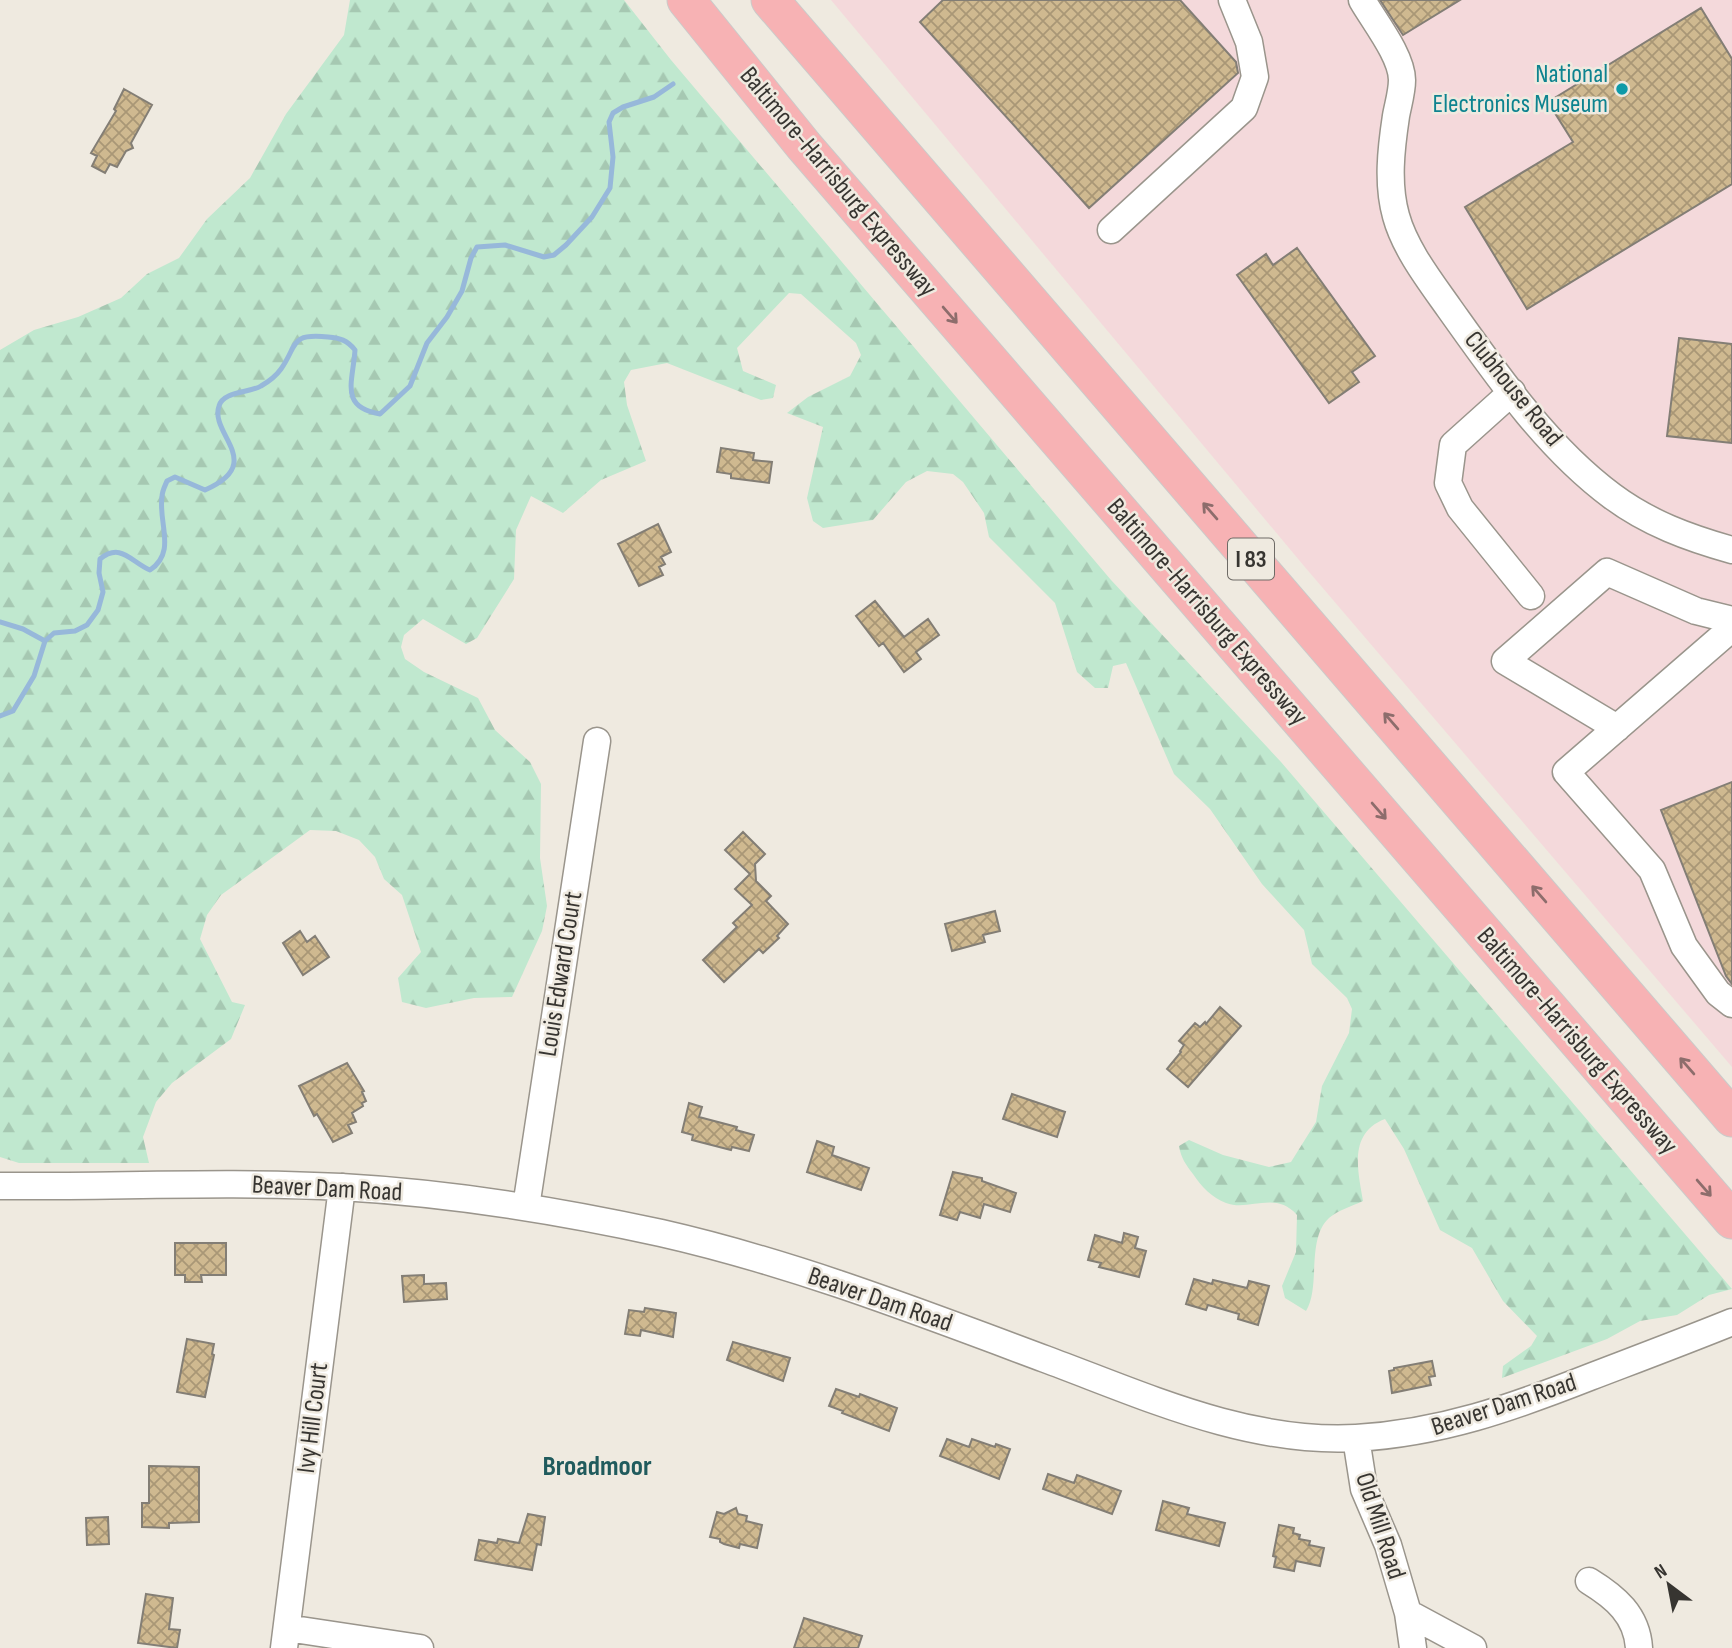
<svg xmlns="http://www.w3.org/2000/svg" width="1732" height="1648" font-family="'Sofia Sans Condensed',sans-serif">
<defs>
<pattern id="forest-firs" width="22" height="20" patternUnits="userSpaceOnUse" patternTransform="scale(1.75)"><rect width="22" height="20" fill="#c0e8cf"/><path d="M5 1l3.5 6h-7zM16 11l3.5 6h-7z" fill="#a6c8b2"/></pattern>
<pattern id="building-cross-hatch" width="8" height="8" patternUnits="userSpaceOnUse" patternTransform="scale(1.75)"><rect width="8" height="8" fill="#cfb990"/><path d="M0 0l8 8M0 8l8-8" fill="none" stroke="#a99776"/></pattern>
</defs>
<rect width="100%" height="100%" fill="#efeae0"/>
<!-- commercial -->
<path fill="#f4d9db" d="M 831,0 L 1732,0 L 1732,1067 L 1304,566 Z"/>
<!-- forest -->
<path fill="url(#forest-firs)" d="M 350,0 L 624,0 L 671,60 L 1111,580 L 1281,762 L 1732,1289 L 1709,1295 L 1677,1315 L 1640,1321 L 1607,1339 L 1502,1378 L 1503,1366 L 1531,1346 L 1537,1336 L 1503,1301 L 1472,1248 L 1440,1230 L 1404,1149 L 1385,1119 C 1348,1133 1358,1171 1363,1201 C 1352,1206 1337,1211 1329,1218 C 1306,1239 1321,1287 1306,1311 L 1285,1298 L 1282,1286 L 1296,1252 L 1297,1215 C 1275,1190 1249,1212 1226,1203 C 1212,1198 1201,1186 1193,1174 C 1186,1165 1181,1158 1179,1146 L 1189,1140 L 1223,1155 L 1269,1167 L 1291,1162 L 1316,1122 L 1322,1086 L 1349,1033 L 1352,1009 L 1347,998 L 1312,964 L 1304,930 L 1262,884 L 1210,809 L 1174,774 L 1126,663 L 1113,666 L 1108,688 L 1095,688 L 1077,672 L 1055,603 L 989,537 L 984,513 L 963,482 L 953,474 L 927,471 L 906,482 L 873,520 L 823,528 L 813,521 L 807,498 L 823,427 L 787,413 L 808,397 L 850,376 L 861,355 L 856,343 L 801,294 L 789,293 L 737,348 L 743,371 L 776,385 L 773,398 L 761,400 L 667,363 L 631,370 L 624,382 L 627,405 L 646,461 L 601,480 L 563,513 L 531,496 L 516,530 L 514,579 L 477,638 L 466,644 L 423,619 L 404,635 L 401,647 L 405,659 L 424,672 L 478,698 L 495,730 L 530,762 L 541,784 L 540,858 L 547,906 L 542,931 L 512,997 L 474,998 L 426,1008 L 402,1002 L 398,978 L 421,952 L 402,895 L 384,879 L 375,857 L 359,840 L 336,831 L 310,830 L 221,895 L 207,915 L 200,939 L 232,1002 L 245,1005 L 231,1039 L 172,1083 L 156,1102 L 143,1137 L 149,1163 L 19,1163 L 0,1157 L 0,350 L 34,330 L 78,317 L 121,298 L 147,274 L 179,258 L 207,219 L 250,178 L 286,114 L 344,35 Z"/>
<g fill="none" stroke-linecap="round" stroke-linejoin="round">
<!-- stream -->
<path stroke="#97b8da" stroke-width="5" d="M 0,622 L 23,629 L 45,641
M 0,716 L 13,711 L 34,676 L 45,641 L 54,633 L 75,631 L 87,625 L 98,610 L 103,592 L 99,573 L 100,559 C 121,542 131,562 150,570 C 177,552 158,523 162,497 C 162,491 165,486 167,481 L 175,477 L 205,490 C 267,463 209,434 219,406 C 223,391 250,393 261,386 C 268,382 276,376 281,369 C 298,345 289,333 328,337 C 340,338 347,340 355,350 C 353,382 339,407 380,414 L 410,386 L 427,343 L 447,317 L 462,291 L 471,258 L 477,247 L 505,245 L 544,257 L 554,255 L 566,245 L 592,217 L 610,188 L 613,157 L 609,122 L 613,113 L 623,107 L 654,97 L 673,84"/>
</g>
<!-- building -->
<path fill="url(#building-cross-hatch)" stroke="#837e75" stroke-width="2" d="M 943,0 L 1180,0 L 1236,62 L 1238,73 L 1089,208 L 920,22 Z
M 1380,0 L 1460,0 L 1403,35 Z
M 1701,8 L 1732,59 L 1732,184 L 1527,309 L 1465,207 L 1573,142 L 1548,102 Z
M 124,89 L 152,105 L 131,143 L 133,148 L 126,151 L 117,167 L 110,164 L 105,173 L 92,166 L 97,156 L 91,153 L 116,111 L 114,109 Z
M 1297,248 L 1375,356 L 1352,372 L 1359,382 L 1329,403 L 1237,275 L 1266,254 L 1273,265 Z
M 1679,338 L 1732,344 L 1732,443 L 1667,436 Z
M 721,448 L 754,453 L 753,460 L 772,462 L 769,483 L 731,478 L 731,474 L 717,472 Z
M 658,524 L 671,552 L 661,557 L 665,564 L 659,567 L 663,575 L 639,586 L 618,544 Z
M 875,601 L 904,637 L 928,619 L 939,635 L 916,652 L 921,659 L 904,672 L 883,643 L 879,646 L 856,616 Z
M 1732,782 L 1732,984 L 1726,976 L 1661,810 Z
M 743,832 L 765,854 L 755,864 L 756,881 L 771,896 L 766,901 L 788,924 L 777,936 L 779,938 L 763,953 L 759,949 L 724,982 L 703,960 L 737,927 L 733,923 L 752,905 L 735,889 L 750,874 L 725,850 Z
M 995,911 L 1000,931 L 983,935 L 985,942 L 952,951 L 945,924 Z
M 300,931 L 307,942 L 315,936 L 329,957 L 303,975 L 283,943 Z
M 1220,1007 L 1241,1026 L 1188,1087 L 1167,1069 L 1181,1052 L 1180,1051 L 1184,1045 L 1179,1041 L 1195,1023 L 1200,1027 L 1205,1022 L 1206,1024 Z
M 347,1063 L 364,1091 L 362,1092 L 366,1101 L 362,1103 L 363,1106 L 352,1113 L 356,1122 L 348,1125 L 352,1133 L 333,1142 L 317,1114 L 314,1116 L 299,1086 Z
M 1012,1094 L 1065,1112 L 1057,1137 L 1003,1119 Z
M 689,1103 L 702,1107 L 699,1117 L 737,1127 L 736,1130 L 754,1135 L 749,1151 L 732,1147 L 731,1150 L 692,1140 L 693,1135 L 682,1132 Z
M 817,1141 L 834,1147 L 832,1155 L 869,1168 L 861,1190 L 807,1172 Z
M 953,1172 L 982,1178 L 982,1181 L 1016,1193 L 1010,1212 L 984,1204 L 980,1218 L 960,1212 L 957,1220 L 940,1215 Z
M 1124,1233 L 1138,1237 L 1135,1248 L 1146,1251 L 1139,1277 L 1099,1267 L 1101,1263 L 1088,1260 L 1095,1235 L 1122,1243 Z
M 175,1243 L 226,1243 L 226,1275 L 201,1275 L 202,1282 L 185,1282 L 185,1275 L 175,1275 Z
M 424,1275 L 424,1284 L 446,1283 L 447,1299 L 404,1302 L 402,1276 Z
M 1194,1279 L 1212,1284 L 1213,1280 L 1247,1288 L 1249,1281 L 1269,1286 L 1258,1325 L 1238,1319 L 1239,1314 L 1208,1305 L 1206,1310 L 1186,1304 Z
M 645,1308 L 676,1313 L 673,1337 L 641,1330 L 640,1336 L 625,1334 L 629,1310 L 644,1312 Z
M 187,1339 L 214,1344 L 212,1354 L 214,1355 L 205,1397 L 177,1392 Z
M 733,1342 L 790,1358 L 783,1381 L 727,1360 Z
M 1432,1361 L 1435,1376 L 1429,1377 L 1431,1385 L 1392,1393 L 1389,1371 L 1394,1370 L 1394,1368 Z
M 836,1389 L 859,1397 L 860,1394 L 897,1408 L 889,1431 L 842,1413 L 843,1411 L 829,1406 Z
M 947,1439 L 969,1447 L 972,1439 L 995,1447 L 996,1444 L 1010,1449 L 999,1479 L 940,1456 Z
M 149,1466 L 199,1467 L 199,1522 L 169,1523 L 169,1528 L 142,1527 L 142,1503 L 149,1503 Z
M 1048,1474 L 1074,1483 L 1077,1475 L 1121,1491 L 1112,1514 L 1043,1489 Z
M 1163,1501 L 1189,1508 L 1187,1514 L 1225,1523 L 1219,1546 L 1156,1530 Z
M 736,1508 L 738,1514 L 747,1516 L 746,1521 L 762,1525 L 757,1548 L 740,1544 L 739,1548 L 724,1544 L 720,1542 L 720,1539 L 710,1537 L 717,1512 L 724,1514 Z
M 528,1514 L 545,1517 L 541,1545 L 537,1544 L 532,1570 L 475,1560 L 479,1540 L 497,1543 L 498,1539 L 519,1543 Z
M 108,1517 L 109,1544 L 87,1545 L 86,1518 Z
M 1279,1525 L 1294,1528 L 1293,1533 L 1300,1535 L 1299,1539 L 1310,1541 L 1309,1545 L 1324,1548 L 1320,1566 L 1296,1561 L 1294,1571 L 1274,1567 L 1276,1557 L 1273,1556 Z
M 146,1594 L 173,1598 L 169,1629 L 180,1630 L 177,1648 L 138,1643 Z
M 804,1618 L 862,1636 L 858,1648 L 794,1648 Z"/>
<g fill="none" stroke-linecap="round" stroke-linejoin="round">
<defs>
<path id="minor" d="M 1362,0 C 1374,21 1402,56 1402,80 C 1402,92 1398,105 1396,116 C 1391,149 1387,184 1396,216 C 1405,249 1430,281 1449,308 C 1496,374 1546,447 1612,496 C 1648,523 1689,538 1732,550
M 1111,230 L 1244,108 L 1255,77 L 1249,42 L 1232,0
M 1512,392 L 1453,445 L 1448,483 L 1460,508 L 1531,596
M 1732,628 L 1566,772 L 1652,870 L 1684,946 L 1718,993 L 1732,1004
M 1617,728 L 1505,661 L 1607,572 L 1696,611 L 1732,620
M 0,1186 C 114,1187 228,1181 341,1187 C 449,1193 556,1210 661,1233 C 793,1263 919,1312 1045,1359 C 1145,1396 1247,1444 1356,1438 C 1441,1433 1511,1408 1590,1377 C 1637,1359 1685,1341 1732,1322
M 526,1207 L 597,741
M 1356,1438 L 1364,1489 L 1388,1545 L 1408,1613 L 1413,1648
M 1589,1581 C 1615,1597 1637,1615 1639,1648
M 1408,1613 L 1473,1648
M 287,1628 L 420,1648
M 284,1648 L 342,1187"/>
<path id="highway" d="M 686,0 L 804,146 L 1732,1220
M 770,0 L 1732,1118"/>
</defs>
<!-- minor casing -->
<use href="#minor" stroke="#9a958c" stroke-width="29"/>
<!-- highway casing -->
<use href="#highway" stroke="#cbcac9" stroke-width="39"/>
<!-- minor -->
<use href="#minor" stroke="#fff" stroke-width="26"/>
<!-- highway -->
<use href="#highway" stroke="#f7b2b4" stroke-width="37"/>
</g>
<!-- one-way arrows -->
<defs><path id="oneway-shaft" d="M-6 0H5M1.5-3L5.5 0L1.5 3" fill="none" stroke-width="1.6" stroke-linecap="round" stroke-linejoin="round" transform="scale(1.75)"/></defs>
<g stroke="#8d6d6c">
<use href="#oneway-shaft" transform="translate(950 315) rotate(49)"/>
<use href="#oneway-shaft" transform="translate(1210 511) rotate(-131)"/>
<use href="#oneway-shaft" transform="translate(1391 721) rotate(-131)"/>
<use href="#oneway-shaft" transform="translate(1379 811) rotate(49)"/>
<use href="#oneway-shaft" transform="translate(1539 894) rotate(-131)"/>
<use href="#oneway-shaft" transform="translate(1687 1066) rotate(-131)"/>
<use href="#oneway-shaft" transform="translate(1704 1188) rotate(49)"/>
</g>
<!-- markers -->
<circle fill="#0f9aa8" stroke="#efeae0" stroke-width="2.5" cx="1622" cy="89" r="7"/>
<g text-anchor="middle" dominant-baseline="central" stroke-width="5" stroke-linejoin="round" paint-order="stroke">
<!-- shield labels -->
<rect fill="#efeae0" stroke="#6e6b66" stroke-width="2" x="1228" y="538.5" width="46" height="41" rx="5"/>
<g font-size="24" font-weight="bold" fill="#373531">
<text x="1251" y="559">I 83</text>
</g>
<!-- culture labels -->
<g font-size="26" fill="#0d838f" stroke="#efeae0" text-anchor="end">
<text x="1608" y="74">National<tspan x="1608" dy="30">Electronics Museum</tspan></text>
</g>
<!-- street labels -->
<g font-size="26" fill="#373531" stroke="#efeae0">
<text transform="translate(838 182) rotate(50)">Baltimore-Harrisburg Expressway</text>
<text transform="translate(1513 389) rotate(51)">Clubhouse Road</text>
<text transform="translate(1207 612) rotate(49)">Baltimore-Harrisburg Expressway</text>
<text transform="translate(561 974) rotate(-81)">Louis Edward Court</text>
<text transform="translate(1577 1041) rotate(49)">Baltimore-Harrisburg Expressway</text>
<text transform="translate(327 1189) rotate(3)">Beaver Dam Road</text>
<text transform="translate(880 1300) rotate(19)">Beaver Dam Road</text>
<text transform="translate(1504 1405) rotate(-18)">Beaver Dam Road</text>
<text transform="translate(313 1418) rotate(-83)">Ivy Hill Court</text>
<text transform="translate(1380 1526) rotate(72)">Old Mill Road</text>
</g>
<!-- neighbourhood labels -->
<g font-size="28" font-weight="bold" fill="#205b5d" stroke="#efeae0">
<text x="597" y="1466">Broadmoor</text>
</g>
</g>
<!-- north arrow -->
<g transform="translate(1669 1585) rotate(328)" stroke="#efeae0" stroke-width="5" paint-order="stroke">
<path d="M0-5L12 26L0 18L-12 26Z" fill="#373531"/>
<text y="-10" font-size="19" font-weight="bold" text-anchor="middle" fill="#373531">N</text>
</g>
</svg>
